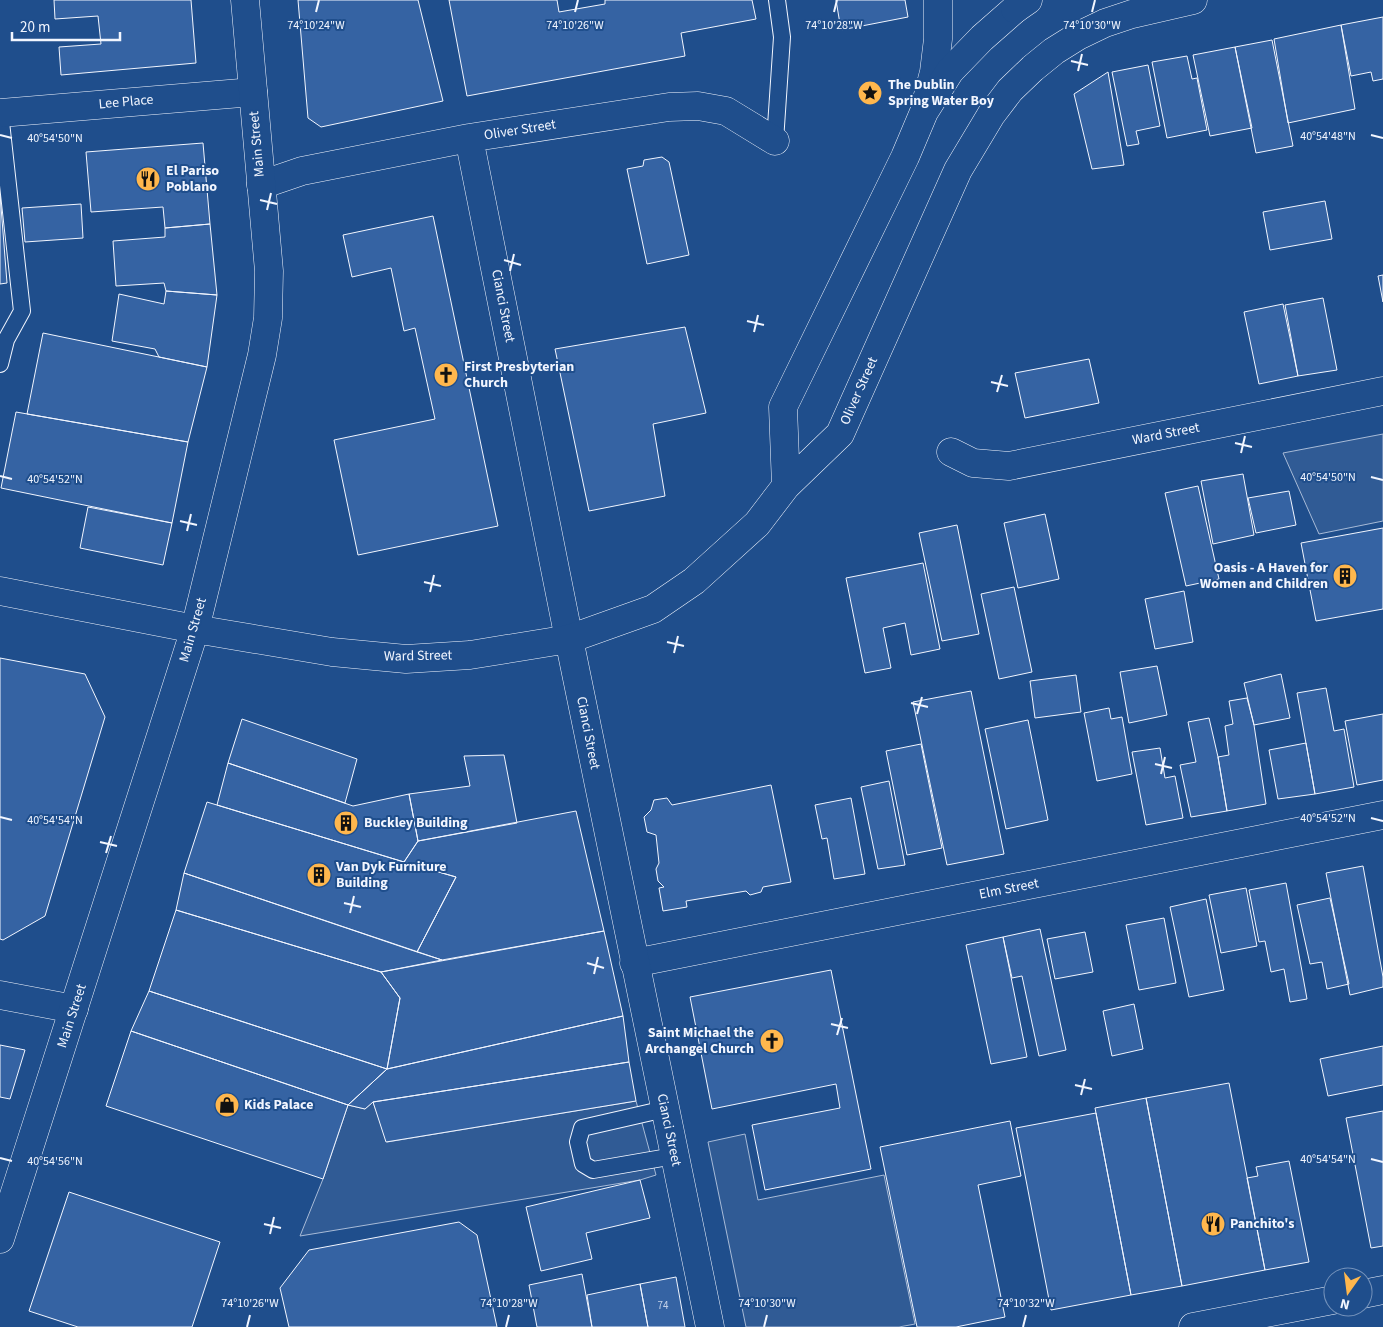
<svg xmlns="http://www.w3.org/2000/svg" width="1383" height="1327" font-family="'Source Sans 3',sans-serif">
<rect width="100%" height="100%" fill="#1f4e8c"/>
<!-- parking -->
<path fill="#305b95" stroke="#a8bbd7" d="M 1383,434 L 1383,521 L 1319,534 L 1283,453 Z
M 636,1101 L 656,1175 L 640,1180 L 300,1236 L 323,1179 L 348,1105 L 365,1109 L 373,1102 L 387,1142 Z
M 745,1134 L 758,1200 L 884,1175 L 915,1324 L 899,1327 L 746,1327 L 708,1142 Z"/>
<!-- building -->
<path fill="#3563a3" stroke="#f2f6ff" d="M 54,0 L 191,0 L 196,63 L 61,75 L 59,47 L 101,44 L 98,16 L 55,19 Z
M 298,0 L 418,0 L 443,101 L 321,127 L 308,118 Z
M 449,0 L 557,0 L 559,12 L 605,4 L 605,0 L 752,0 L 756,19 L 681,33 L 685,56 L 467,96 Z
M 836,0 L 905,0 L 908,17 L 841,30 Z
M 1383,17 L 1383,79 L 1373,81 L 1371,72 L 1351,76 L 1341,25 Z
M 1341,25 L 1355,109 L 1288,123 L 1274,39 Z
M 1272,40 L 1293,146 L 1256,153 L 1235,47 Z
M 1235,47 L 1252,128 L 1210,136 L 1193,55 Z
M 1187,56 L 1192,79 L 1197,78 L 1207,130 L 1167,138 L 1152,62 Z
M 1148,65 L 1160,126 L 1136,131 L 1139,144 L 1127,146 L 1112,72 Z
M 1108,72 L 1124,165 L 1092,169 L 1074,94 Z
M 203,143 L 210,224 L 165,228 L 163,207 L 91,212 L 86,152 Z
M 662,157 L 669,162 L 689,255 L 647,264 L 627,169 L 643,166 L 644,160 Z
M 0,194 L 7,283 L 0,284 Z
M 1325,201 L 1332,239 L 1270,250 L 1263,212 Z
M 81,204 L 83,238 L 25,242 L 22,208 Z
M 433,216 L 498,526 L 358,555 L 334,440 L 435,419 L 415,328 L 404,331 L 391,268 L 352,277 L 343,235 Z
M 210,224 L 217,295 L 166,291 L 164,283 L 116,286 L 113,241 L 165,237 L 165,228 Z
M 1383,275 L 1383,302 L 1378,276 Z
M 166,291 L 217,295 L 207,367 L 159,357 L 155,349 L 112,341 L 119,294 L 164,304 Z
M 1323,298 L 1337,370 L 1298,376 L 1285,305 Z
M 1283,304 L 1298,376 L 1259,384 L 1244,312 Z
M 685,327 L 706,413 L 653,424 L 665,496 L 589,511 L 555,349 Z
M 43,333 L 207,367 L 188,442 L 27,414 Z
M 1089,359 L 1099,403 L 1025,418 L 1015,373 Z
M 16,412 L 188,442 L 172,523 L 1,488 Z
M 1243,474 L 1254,535 L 1213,544 L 1201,481 Z
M 1198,486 L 1219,579 L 1186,586 L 1165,493 Z
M 1289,491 L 1296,525 L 1256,533 L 1248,498 Z
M 88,507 L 172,523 L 163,565 L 80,548 Z
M 1045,514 L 1059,579 L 1018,588 L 1004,523 Z
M 957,525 L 979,634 L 942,641 L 919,533 Z
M 1383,528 L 1383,609 L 1316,621 L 1301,543 Z
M 923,563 L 940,649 L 911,655 L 905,623 L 883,628 L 891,668 L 865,673 L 846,578 Z
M 1014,587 L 1032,672 L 999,679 L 981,594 Z
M 1184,591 L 1193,642 L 1155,649 L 1145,599 Z
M 0,658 L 85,674 L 105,717 L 45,916 L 3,940 L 0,939 Z
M 1157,666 L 1167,715 L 1129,723 L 1120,672 Z
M 1281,674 L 1290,718 L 1254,725 L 1244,683 Z
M 1076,675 L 1081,712 L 1035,718 L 1030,681 Z
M 1326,688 L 1334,731 L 1344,729 L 1354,787 L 1315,794 L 1297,693 Z
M 971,691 L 1004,854 L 947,865 L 913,702 Z
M 1247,698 L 1254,725 L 1266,804 L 1227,811 L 1218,757 L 1229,755 L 1225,726 L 1233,724 L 1229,701 Z
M 1109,708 L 1111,719 L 1122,717 L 1132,774 L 1097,781 L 1084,713 Z
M 1383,714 L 1383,780 L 1357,785 L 1345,721 Z
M 1209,718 L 1218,757 L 1227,811 L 1191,817 L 1180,765 L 1196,762 L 1188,722 Z
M 242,719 L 357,759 L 345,803 L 228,763 Z
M 1028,720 L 1048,820 L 1006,829 L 985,729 Z
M 1306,743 L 1315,794 L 1278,799 L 1269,750 Z
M 921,744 L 942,848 L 907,855 L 886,751 Z
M 1160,748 L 1165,778 L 1175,776 L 1183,818 L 1146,825 L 1132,752 Z
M 504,755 L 517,823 L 418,841 L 409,794 L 470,786 L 464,756 Z
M 228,763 L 353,806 L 409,794 L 418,841 L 404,862 L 217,805 Z
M 889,781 L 905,865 L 878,869 L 861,787 Z
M 771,785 L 791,882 L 763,887 L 761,892 L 750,895 L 746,891 L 686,901 L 687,907 L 663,911 L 659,888 L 664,887 L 658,881 L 656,869 L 659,863 L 656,835 L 647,832 L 644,817 L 651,810 L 654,800 L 667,798 L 672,805 Z
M 851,798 L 865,874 L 834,879 L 827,838 L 822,839 L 815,805 Z
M 207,802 L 404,862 L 456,877 L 417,952 L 184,873 Z
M 576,811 L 604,931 L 442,960 L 417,952 L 456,877 L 404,862 L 418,841 Z
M 1363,866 L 1383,977 L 1383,987 L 1350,995 L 1326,873 Z
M 184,873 L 442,960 L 381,972 L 176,910 Z
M 1286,883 L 1307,999 L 1290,1002 L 1284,969 L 1271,972 L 1265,941 L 1259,942 L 1249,890 Z
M 1246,888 L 1257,946 L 1221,953 L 1209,895 Z
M 1330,898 L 1349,984 L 1327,989 L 1322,962 L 1310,964 L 1297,905 Z
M 1206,899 L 1224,990 L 1189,997 L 1170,907 Z
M 176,910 L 381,972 L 400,998 L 387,1069 L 149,991 Z
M 1164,918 L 1176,983 L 1139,990 L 1126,925 Z
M 1040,929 L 1066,1050 L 1039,1056 L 1022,976 L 1012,978 L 1003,937 Z
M 604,931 L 623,1016 L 387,1069 L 400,998 L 381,972 Z
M 1085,932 L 1093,972 L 1055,979 L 1047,939 Z
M 1003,937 L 1027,1057 L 991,1064 L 966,945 Z
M 831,970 L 871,1169 L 765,1190 L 752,1125 L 840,1108 L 836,1084 L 712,1109 L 690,997 Z
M 149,991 L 387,1069 L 348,1105 L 131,1031 Z
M 1134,1004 L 1143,1049 L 1112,1056 L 1103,1011 Z
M 623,1016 L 629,1062 L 373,1102 L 365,1109 L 348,1105 L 387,1069 Z
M 131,1031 L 348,1105 L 323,1179 L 106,1106 Z
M 0,1045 L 25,1050 L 10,1099 L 0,1097 Z
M 1383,1046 L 1383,1085 L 1328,1096 L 1320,1059 Z
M 629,1062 L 636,1101 L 386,1142 L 373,1102 Z
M 1229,1083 L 1265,1270 L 1182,1286 L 1146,1098 Z
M 1146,1098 L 1182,1286 L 1131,1295 L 1095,1108 Z
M 1383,1111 L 1383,1246 L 1371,1248 L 1346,1118 Z
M 1096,1113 L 1131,1295 L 1051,1310 L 1016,1128 Z
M 1010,1121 L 1021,1176 L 978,1185 L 1005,1317 L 956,1327 L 917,1327 L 880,1147 Z
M 1289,1161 L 1309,1262 L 1265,1270 L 1247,1178 L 1258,1176 L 1256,1167 Z
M 640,1180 L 650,1218 L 586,1233 L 592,1259 L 541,1271 L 526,1207 Z
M 69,1192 L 220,1242 L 192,1327 L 78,1327 L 29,1311 Z
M 459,1222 L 477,1235 L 497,1327 L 289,1327 L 280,1288 L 309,1250 Z
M 582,1274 L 592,1327 L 537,1327 L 529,1285 Z
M 676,1277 L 685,1327 L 648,1327 L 640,1284 Z
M 640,1284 L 648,1327 L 592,1327 L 587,1295 Z"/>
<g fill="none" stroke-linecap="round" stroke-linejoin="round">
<defs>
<path id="lane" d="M 775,141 L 782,37 L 777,0
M 0,364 L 6,340 L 22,311 L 0,113
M 665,1109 L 582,1128 L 578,1142 L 583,1164 L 593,1170 L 674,1156"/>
<path id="street" d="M 0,113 L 253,92
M 469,138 L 569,639
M 261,185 L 302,171 L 469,138 L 669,107 L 698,106 L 726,111 L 775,141
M 951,452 L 973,463 L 1009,466 L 1383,391
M 634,963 L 1383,815
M 0,995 L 74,1009"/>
<path id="secondary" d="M 925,107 L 934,72 L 938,39 L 938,0
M 1363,1294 L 1383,1290
M 1193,1327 L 1333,1300"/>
<path id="primary" d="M 786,486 L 783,407 L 905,157 L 924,112 L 950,71 L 982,38 L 1015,9
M 0,591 L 195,629 L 332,652 L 406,659 L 470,655 L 569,639 L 653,609 L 694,581 L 757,524 L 786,486 L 840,434 L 958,170 L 991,115 L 1010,90 L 1033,68 L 1054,51 L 1078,36 L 1105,23 L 1132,14 L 1193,0
M 569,639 L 710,1327
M 0,1239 L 195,629 L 262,355 L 268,318 L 269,271 L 245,0"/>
<path id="highway" d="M 1015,9 L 1028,0"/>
</defs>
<!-- lane casing -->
<use href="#lane" stroke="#f2f6ff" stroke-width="18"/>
<!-- street casing -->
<use href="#street" stroke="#f2f6ff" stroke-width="29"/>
<!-- secondary casing -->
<use href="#secondary" stroke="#f2f6ff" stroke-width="29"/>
<!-- primary casing -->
<use href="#primary" stroke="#f2f6ff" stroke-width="29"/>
<!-- highway casing -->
<use href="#highway" stroke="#f2f6ff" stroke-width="29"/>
<!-- lane -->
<use href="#lane" stroke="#1f4e8c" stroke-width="16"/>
<!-- street -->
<use href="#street" stroke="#1f4e8c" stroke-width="28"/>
<!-- secondary -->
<use href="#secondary" stroke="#1f4e8c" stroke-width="28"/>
<!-- primary -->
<use href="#primary" stroke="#1f4e8c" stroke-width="28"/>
<!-- highway -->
<use href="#highway" stroke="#1f4e8c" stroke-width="28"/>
</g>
<!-- ticks -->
<path fill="none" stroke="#f2f6ff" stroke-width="2" d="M 316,12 L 319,0M 575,12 L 578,0M 834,12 L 837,0M 1092,12 L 1095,0M 1071,61 L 1088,65M 1078,71 L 1082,54M 0,135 L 12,138M 1371,135 L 1383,138M 260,200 L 277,204M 267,210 L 271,193M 504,260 L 521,265M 510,271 L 514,254M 747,321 L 764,325M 754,332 L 758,315M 991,382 L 1008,386M 997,392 L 1002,375M 1235,443 L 1252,447M 1241,453 L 1245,436M 0,476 L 12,479M 1371,477 L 1383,480M 180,521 L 197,525M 187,531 L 191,514M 424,582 L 441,586M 430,592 L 434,575M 667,642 L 684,646M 674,653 L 678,636M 911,703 L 928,707M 917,714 L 922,697M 1155,764 L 1172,768M 1161,774 L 1165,757M 0,817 L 12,820M 1371,818 L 1383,821M 100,842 L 117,846M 106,853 L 111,836M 344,903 L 361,907M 350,913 L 354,896M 587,963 L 604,968M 594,974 L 598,957M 831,1024 L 848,1028M 837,1035 L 842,1018M 1075,1085 L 1092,1089M 1081,1095 L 1085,1079M 0,1158 L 12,1161M 1371,1159 L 1383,1162M 264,1224 L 281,1228M 270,1234 L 274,1217M 247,1327 L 250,1315M 506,1327 L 509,1315M 764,1327 L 767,1315M 1023,1327 L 1026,1315"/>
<!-- icons -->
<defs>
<symbol id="sight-disc" viewBox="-11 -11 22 22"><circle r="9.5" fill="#ffb74d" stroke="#1f4e8c"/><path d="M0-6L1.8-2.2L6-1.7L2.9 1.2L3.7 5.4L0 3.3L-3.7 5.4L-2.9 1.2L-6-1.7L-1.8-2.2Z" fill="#111"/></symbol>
<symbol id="restaurant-disc" viewBox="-11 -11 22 22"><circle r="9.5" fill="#ffb74d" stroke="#1f4e8c"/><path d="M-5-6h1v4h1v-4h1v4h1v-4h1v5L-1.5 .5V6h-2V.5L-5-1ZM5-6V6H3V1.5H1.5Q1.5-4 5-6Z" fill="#111"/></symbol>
<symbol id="church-disc" viewBox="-11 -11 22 22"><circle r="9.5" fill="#ffb74d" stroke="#1f4e8c"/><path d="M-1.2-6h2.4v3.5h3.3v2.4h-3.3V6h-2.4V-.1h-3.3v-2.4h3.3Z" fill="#111"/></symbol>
<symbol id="building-disc" viewBox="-11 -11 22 22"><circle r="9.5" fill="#ffb74d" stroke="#1f4e8c"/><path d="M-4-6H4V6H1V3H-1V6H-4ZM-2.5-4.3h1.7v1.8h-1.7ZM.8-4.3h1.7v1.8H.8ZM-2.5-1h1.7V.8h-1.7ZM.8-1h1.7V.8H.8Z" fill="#111"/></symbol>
<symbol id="shop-disc" viewBox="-11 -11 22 22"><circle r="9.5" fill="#ffb74d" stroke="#1f4e8c"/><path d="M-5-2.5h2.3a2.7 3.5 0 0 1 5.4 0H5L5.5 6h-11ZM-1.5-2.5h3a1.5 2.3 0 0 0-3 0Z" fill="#111"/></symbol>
</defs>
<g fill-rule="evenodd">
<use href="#sight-disc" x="856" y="79" width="28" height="28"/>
<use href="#restaurant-disc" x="134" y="165" width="28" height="28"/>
<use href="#church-disc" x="432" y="361" width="28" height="28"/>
<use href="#building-disc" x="1331" y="562" width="28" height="28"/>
<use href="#building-disc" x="332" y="809" width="28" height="28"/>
<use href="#building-disc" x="305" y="861" width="28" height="28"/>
<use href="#church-disc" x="758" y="1027" width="28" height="28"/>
<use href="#shop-disc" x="213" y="1091" width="28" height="28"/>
<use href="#restaurant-disc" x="1199" y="1210" width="28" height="28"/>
</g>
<g text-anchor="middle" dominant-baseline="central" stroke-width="4" stroke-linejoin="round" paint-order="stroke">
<!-- number labels -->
<g font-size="11" fill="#c3d1e8">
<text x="663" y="1305">74</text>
</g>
<!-- poi labels -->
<g font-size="14" font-weight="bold" fill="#f2f6ff" stroke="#1f4e8c" text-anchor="start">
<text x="888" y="85">The Dublin<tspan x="888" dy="16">Spring Water Boy</tspan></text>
<text x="166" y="171">El Pariso<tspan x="166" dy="16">Poblano</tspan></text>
<text x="464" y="367">First Presbyterian<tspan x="464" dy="16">Church</tspan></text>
<text x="1328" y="568" text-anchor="end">Oasis - A Haven for<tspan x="1328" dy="16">Women and Children</tspan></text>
<text x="364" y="823">Buckley Building</text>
<text x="336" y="867">Van Dyk Furniture<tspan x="336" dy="16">Building</tspan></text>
<text x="754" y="1033" text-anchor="end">Saint Michael the<tspan x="754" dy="16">Archangel Church</tspan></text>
<text x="244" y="1105">Kids Palace</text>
<text x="1230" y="1224">Panchito's</text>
</g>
<!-- street labels -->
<g font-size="14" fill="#f2f6ff" stroke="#1f4e8c">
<text transform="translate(126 102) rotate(-5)">Lee Place</text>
<text transform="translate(520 130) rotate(-9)">Oliver Street</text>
<text transform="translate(257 144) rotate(-95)">Main Street</text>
<text transform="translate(503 306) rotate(79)">Cianci Street</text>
<text transform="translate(859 391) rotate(-66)">Oliver Street</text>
<text transform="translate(1166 434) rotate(-11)">Ward Street</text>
<text transform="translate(193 630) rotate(-74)">Main Street</text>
<text transform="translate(418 656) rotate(-1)">Ward Street</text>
<text transform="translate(588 733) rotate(79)">Cianci Street</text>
<text transform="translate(1009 889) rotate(-11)">Elm Street</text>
<text transform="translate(72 1016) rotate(-72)">Main Street</text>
<text transform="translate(669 1130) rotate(78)">Cianci Street</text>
</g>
</g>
<g font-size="12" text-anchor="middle" fill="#f2f6ff" stroke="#1f4e8c" stroke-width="4" stroke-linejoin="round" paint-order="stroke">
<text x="575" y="29">74°10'26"W</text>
<text x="834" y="29">74°10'28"W</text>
<text x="1092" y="29">74°10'30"W</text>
<text x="316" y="29">74°10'24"W</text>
<text x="1328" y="140">40°54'48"N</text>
<text x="55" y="142">40°54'50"N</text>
<text x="1328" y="481">40°54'50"N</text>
<text x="55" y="483">40°54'52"N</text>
<text x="1328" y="822">40°54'52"N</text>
<text x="55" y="824">40°54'54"N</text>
<text x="1328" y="1163">40°54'54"N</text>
<text x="55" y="1165">40°54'56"N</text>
<text x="250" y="1307">74°10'26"W</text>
<text x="509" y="1307">74°10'28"W</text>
<text x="767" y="1307">74°10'30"W</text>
<text x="1026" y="1307">74°10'32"W</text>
</g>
<!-- north arrow -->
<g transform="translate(1348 1292) rotate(194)"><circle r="24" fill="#1f4e8c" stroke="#7391ba"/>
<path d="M0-4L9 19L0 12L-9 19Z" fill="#ffb74d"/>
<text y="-8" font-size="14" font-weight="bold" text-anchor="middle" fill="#f2f6ff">N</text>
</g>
<!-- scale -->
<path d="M12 32v8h108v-8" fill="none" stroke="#f2f6ff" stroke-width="2.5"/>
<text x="20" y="32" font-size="15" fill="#f2f6ff" stroke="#1f4e8c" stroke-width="4" paint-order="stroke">20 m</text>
</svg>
